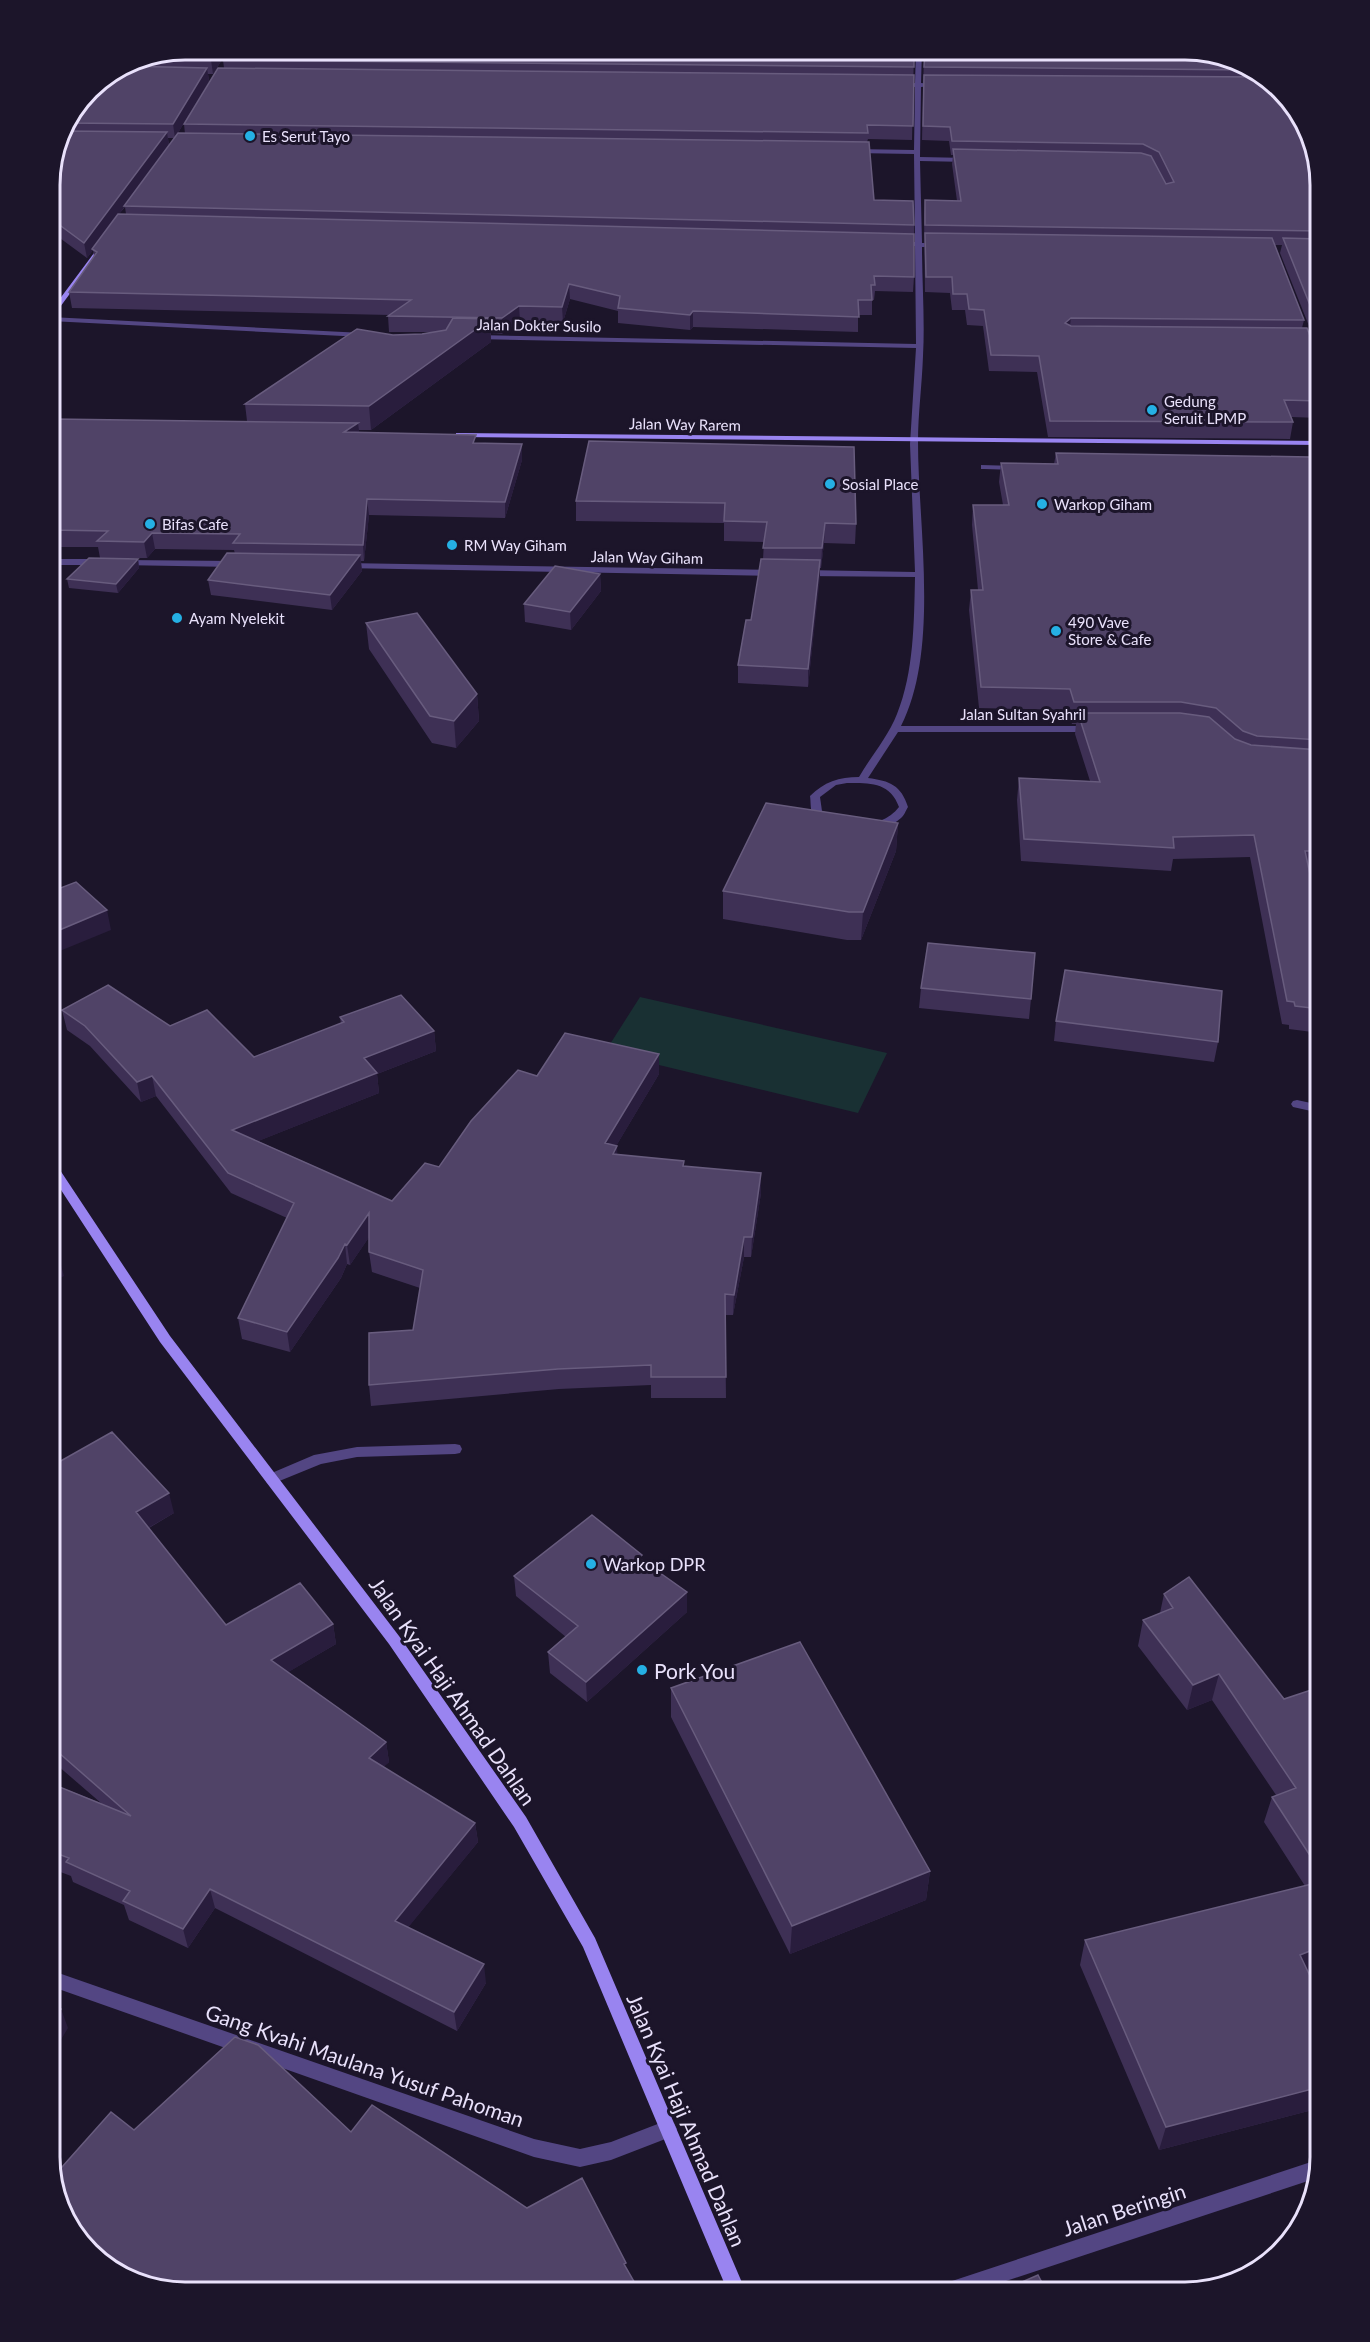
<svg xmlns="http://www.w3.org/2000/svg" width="1370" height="2342" font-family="Lato,sans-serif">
<rect width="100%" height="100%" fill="#1c152a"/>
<!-- green -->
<path fill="#193033" d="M 640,997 L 887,1053 L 858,1113 L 605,1052 Z"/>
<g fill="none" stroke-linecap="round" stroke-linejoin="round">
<!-- lane -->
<path fill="#534683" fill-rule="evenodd" d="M 981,465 L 1016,466 L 1020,468 L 1016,470 L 984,469 L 981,469 Z"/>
<!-- street -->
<path fill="#534683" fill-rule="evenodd" d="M 916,50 L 922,50 L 921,83 L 941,85 L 921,87 L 920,157 L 968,158 L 971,160 L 968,162 L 920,161 L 922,243 L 939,243 L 942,245 L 939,247 L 922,247 C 922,283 925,320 923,356 C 922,385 918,414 918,442 C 918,527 940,649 901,726 L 1090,726 L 1095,729 L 1090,732 L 898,732 L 868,778 C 890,781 901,785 908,807 C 906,810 904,816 901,818 C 882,836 829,836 813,814 C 810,810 811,802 810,796 C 824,782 839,777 859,777 C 871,756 888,737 897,714 C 914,672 914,622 915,577 L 804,576 L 800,573 L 804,570 L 915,572 L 910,444 L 916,348 L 477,339 L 473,337 L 477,335 L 916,344 L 915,246 L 899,246 L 896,244 L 899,242 L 915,242 L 914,154 L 854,153 L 851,151 L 854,149 L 914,150 L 915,87 L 895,85 L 915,83 ZM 847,783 C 870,783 890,782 899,807 C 886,825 853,830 833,821 C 829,819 825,814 822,811 L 820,797 L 836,785 Z
M 50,317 L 363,333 L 367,335 L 363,337 L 50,321 Z
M 1292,338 L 1320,338 L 1320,342 L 1292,342 Z
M 50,559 L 100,559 L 104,562 L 100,565 L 50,565 Z
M 123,560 L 234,561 L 238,564 L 234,567 L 120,565 L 119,563 Z
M 345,563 L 774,570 L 778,573 L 774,576 L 342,568 L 341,566 Z
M 1297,1100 L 1320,1105 L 1320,1113 L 1293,1107 L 1291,1104 L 1293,1101 Z
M 455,1444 L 460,1445 L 462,1449 L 460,1453 L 455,1454 L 357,1457 L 321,1464 L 272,1484 L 267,1483 L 265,1479 L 267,1475 L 314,1455 L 357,1447 Z
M 50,1970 L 534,2139 L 580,2149 L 611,2142 L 668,2120 L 674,2123 L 677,2129 L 674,2135 L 668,2138 L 611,2160 L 580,2167 L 534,2157 L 50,1986 Z
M 1317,2160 L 1319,2161 L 1314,2179 L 973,2292 L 937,2292 L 939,2285 L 946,2283 Z"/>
<!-- secondary -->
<path fill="#9984f0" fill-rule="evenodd" d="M 97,249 L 102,250 L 52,318 L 50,319 L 50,312 Z
M 456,433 L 1320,441 L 1320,445 L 459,437 L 456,437 Z
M 50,1160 L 54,1161 L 170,1336 L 399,1636 L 526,1817 L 595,1938 L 746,2292 L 728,2292 L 583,1947 L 514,1827 L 389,1644 L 160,1342 L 50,1173 Z"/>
</g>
<!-- wall -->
<path fill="#3e3055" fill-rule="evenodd" d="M 228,50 L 213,74 L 208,74 L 209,81 L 175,138 L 168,138 L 169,146 L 185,134 L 184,124 L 224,68 L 223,60 L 914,50 L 912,140 L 868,139 L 867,142 L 874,200 L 914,225 L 914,277 L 913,292 L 875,291 L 874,300 L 872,300 L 872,315 L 858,315 L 858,332 L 693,327 L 690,330 L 618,323 L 618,311 L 570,299 L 563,322 L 520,321 L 502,334 L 491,333 L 491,342 L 371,430 L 359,430 L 359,433 L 476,443 L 522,444 L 522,460 L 505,518 L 369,515 L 364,561 L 361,561 L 362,571 L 332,610 L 211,595 L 208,580 L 235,554 L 234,550 L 155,549 L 147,558 L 100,558 L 98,547 L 50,547 L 50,421 L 247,421 L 245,404 L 393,335 L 422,334 L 432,332 L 389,332 L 388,316 L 390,315 L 72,308 L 69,292 L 94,257 L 93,250 L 87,258 L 53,233 L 50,238 L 50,176 L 60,133 L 89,89 L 133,60 ZM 125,207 L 126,214 L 119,214 Z
M 924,50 L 1194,50 L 1261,73 L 1307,125 L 1320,185 L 1320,418 L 1291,417 L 1293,422 L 1290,439 L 1048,437 L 1037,372 L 989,371 L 983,326 L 967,325 L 965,310 L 952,310 L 950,293 L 925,292 L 924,215 L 925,200 L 957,201 L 952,164 L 953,155 L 951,155 L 949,141 L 922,140 ZM 1275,245 L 1282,245 L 1280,253 L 1313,336 L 1318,337 L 1316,344 L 1320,356 L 1317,354 L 1302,328 L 1304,320 Z
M 589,441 L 856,524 L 855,544 L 824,543 L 821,568 L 820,568 L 808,687 L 738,683 L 738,665 L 751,620 L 763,559 L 764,542 L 724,541 L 724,523 L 576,521 L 576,501 Z
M 1056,453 L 1320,482 L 1320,874 L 1310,873 L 1320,921 L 1320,1033 L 1289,1029 L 1289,1025 L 1282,1024 L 1250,857 L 1173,859 L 1171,871 L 1021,861 L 1017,800 L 1019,778 L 1090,781 L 1075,734 L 1076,724 L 1072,724 L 1067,710 L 979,708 L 969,610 L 971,590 L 978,590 L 972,525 L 973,505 L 1003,505 L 999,482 L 1001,463 L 1054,464 Z
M 138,559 L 139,568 L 118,593 L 69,588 L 67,579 Z
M 600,574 L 601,591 L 571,630 L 525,622 L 524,604 Z
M 366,623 L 477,694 L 479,721 L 456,748 L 432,743 L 369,649 Z
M 898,823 L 896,851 L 861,940 L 847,940 L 723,919 L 723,891 Z
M 921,988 L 1031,999 L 1029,1019 L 919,1008 Z
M 62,1010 L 170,1026 L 254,1057 L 341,1024 L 340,1017 L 434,1031 L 436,1051 L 377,1074 L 379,1093 L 258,1141 L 392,1201 L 439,1167 L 537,1076 L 659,1074 L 616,1146 L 617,1154 L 684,1166 L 761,1193 L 751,1257 L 744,1257 L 733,1315 L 725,1315 L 726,1398 L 651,1398 L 651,1385 L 559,1389 L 371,1406 L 369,1385 L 413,1330 L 420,1288 L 372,1272 L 369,1252 L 369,1237 L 350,1265 L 347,1264 L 341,1278 L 290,1352 L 242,1339 L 238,1318 L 287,1218 L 231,1193 L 156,1096 L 141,1102 L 90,1046 L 67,1030 Z
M 1056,1021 L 1218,1042 L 1214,1062 L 1054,1041 Z
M 50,1467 L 174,1513 L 149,1528 L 226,1625 L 333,1624 L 336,1644 L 288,1672 L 386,1742 L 389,1762 L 383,1767 L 475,1823 L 478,1842 L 408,1927 L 486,1983 L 457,2031 L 215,1908 L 188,1948 L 129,1920 L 124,1905 L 73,1882 L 71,1876 L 50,1868 L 50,1783 L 101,1803 L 50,1759 Z
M 642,1560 L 687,1592 L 687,1612 L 587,1702 L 550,1673 L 548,1652 L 566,1637 L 516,1596 L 514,1576 Z
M 1164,1594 L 1284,1699 L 1320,1687 L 1320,1968 L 1308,1972 L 1320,1997 L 1320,2108 L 1159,2150 L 1080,1965 L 1085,1940 L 1305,1886 L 1264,1822 L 1272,1797 L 1276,1795 L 1212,1700 L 1187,1710 L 1138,1646 L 1143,1620 L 1160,1613 Z
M 671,1688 L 930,1871 L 926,1900 L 790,1954 L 671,1717 Z"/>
<!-- shaded-wall -->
<path fill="#291d3d" d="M 218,50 L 228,50 L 213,74 L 211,60 Z
M 207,68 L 209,81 L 175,138 L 173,124 Z
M 167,132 L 169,147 L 93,249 L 92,249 L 93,250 L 87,258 L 84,243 Z
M 50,218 L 53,233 L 50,238 Z
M 569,284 L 570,299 L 563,322 L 562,307 Z
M 519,306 L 520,321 L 502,334 L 502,318 Z
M 693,311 L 693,327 L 690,330 L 690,315 Z
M 1071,318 L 1069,334 L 1065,323 Z
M 490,319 L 491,342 L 371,430 L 369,406 Z
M 358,423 L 360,438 L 344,432 Z
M 522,444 L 522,460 L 505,518 L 505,502 Z
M 367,499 L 369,515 L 364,561 L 363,545 Z
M 825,523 L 824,543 L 821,568 L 822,548 Z
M 152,533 L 155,549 L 147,558 L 144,542 Z
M 360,555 L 362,571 L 332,610 L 330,595 Z
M 138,559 L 139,568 L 118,593 L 116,584 Z
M 820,560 L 820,578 L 808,687 L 808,669 Z
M 600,574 L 601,591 L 571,630 L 570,612 Z
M 477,694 L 479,721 L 456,748 L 454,721 Z
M 898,823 L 896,851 L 861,940 L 863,912 Z
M 107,910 L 111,930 L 50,955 L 50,934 Z
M 434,1031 L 436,1051 L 377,1074 L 379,1093 L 236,1150 L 232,1130 L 364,1058 Z
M 659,1054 L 659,1074 L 606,1163 L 605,1143 Z
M 152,1076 L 156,1096 L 141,1102 L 137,1082 Z
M 617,1146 L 618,1166 L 613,1154 Z
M 761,1173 L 761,1193 L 751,1257 L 752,1237 Z
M 369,1213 L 372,1233 L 350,1265 L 347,1245 Z
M 744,1237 L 744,1257 L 733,1315 L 734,1295 Z
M 345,1244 L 347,1264 L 341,1278 L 290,1352 L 287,1332 Z
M 56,1247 L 64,1276 L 50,1283 L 50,1250 Z
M 169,1493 L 174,1513 L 141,1532 L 136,1512 Z
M 687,1592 L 687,1612 L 587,1702 L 586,1682 Z
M 333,1624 L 336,1644 L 275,1680 L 271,1660 Z
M 1219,1674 L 1212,1700 L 1187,1710 L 1193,1685 Z
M 386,1742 L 389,1762 L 372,1778 L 369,1758 Z
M 475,1823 L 478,1842 L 398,1940 L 395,1921 Z
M 930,1871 L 926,1900 L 790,1954 L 792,1926 Z
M 210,1889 L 215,1908 L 188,1948 L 183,1929 Z
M 1320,1947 L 1320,1968 L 1291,1979 L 1300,1955 Z
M 484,1964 L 486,1983 L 457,2031 L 454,2012 Z
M 61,2009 L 68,2028 L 50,2058 L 50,2028 Z
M 1320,2087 L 1320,2108 L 1159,2150 L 1166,2127 Z"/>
<!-- building -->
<path fill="#504367" stroke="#685c7e" stroke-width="1.5" d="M 185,50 L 218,50 L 211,60 L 134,60 Z
M 229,50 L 914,50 L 914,67 L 223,60 Z
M 925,50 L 1194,50 L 1253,70 L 924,67 Z
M 124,66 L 207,68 L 173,124 L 66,123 L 89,89 Z
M 218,68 L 914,75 L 913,126 L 867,125 L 868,133 L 184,124 Z
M 924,75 L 1265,77 L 1307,125 L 1320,185 L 1320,231 L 925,225 L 925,200 L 961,201 L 953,149 L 1141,153 L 1151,156 L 1166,184 L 1174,182 L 1159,152 L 1143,144 L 952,141 L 950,127 L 923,126 Z
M 61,131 L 167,132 L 84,243 L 50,218 L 50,219 L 50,176 Z
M 178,133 L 869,142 L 874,200 L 913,201 L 914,225 L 124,206 Z
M 118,214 L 914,234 L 914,277 L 874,276 L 875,285 L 871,285 L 872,300 L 858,300 L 859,317 L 693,311 L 690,315 L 618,308 L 620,296 L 569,284 L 562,307 L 519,306 L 502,318 L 388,316 L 411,300 L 69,292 L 97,252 L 92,249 Z
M 925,233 L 1272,238 L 1304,320 L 1071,318 L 1065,323 L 1071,326 L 1307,328 L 1317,354 L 1320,356 L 1320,401 L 1284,400 L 1293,422 L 1050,421 L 1039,356 L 991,355 L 984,310 L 969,309 L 967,294 L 953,294 L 952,277 L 926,277 Z
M 1283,238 L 1320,239 L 1320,321 L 1316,320 Z
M 453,318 L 490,319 L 369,406 L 245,404 L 357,329 L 393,335 L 422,334 L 446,330 Z
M 53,419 L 358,423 L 344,432 L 476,435 L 473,443 L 522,444 L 505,502 L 367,499 L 363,545 L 233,543 L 240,534 L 152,533 L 144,542 L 97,541 L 108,531 L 50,530 L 50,421 L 52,421 Z
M 589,441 L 854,447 L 856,524 L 825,523 L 822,548 L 763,548 L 767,522 L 724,521 L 725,503 L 576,501 Z
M 1056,453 L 1310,457 L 1320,482 L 1320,740 L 1257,736 L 1243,731 L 1216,708 L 1181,702 L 1074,702 L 1070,689 L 981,687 L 971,590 L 983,590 L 973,505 L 1009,505 L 1001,463 L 1058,464 Z
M 227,553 L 360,555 L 330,595 L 208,580 Z
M 89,558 L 138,559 L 116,584 L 67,579 Z
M 761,559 L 820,560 L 808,669 L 738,665 L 746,620 L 751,620 Z
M 555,566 L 600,574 L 570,612 L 524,604 Z
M 417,613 L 477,694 L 454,721 L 430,716 L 366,623 Z
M 1078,713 L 1180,713 L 1209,717 L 1235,739 L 1251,745 L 1320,750 L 1320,851 L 1305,851 L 1320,921 L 1320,1009 L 1295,1006 L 1294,1002 L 1287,1001 L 1254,835 L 1173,837 L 1174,848 L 1024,839 L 1019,778 L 1100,782 Z
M 766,803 L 898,823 L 863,912 L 849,912 L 723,891 Z
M 76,882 L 107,910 L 50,934 L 50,892 Z
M 928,943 L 1035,953 L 1031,999 L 921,988 Z
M 1065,970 L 1222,991 L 1218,1042 L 1056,1021 Z
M 108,985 L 170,1026 L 207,1010 L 254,1057 L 344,1022 L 340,1017 L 401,995 L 434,1031 L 364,1058 L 377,1073 L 232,1130 L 392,1201 L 425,1163 L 439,1167 L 471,1121 L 518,1070 L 537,1076 L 565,1033 L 659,1054 L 605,1143 L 617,1146 L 613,1154 L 684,1161 L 683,1166 L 761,1173 L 752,1237 L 744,1237 L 734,1295 L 725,1294 L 726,1377 L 651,1377 L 651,1365 L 558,1369 L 369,1385 L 369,1333 L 413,1330 L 423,1270 L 369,1252 L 369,1213 L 347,1245 L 345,1244 L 338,1258 L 287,1332 L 238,1318 L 294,1203 L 228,1173 L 152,1076 L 137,1082 L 85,1026 L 62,1010 Z
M 50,1240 L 56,1247 L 50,1250 Z
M 112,1432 L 169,1493 L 136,1512 L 226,1625 L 300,1583 L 333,1624 L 271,1660 L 386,1742 L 369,1758 L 475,1823 L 395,1921 L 484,1964 L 454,2012 L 210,1889 L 183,1929 L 123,1901 L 130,1891 L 66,1862 L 69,1858 L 50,1851 L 50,1783 L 131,1816 L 50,1745 L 50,1467 Z
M 592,1515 L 642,1555 L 639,1558 L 687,1592 L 586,1682 L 548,1652 L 578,1626 L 514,1576 Z
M 1189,1577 L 1284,1699 L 1320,1687 L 1320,1871 L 1272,1797 L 1296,1788 L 1219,1674 L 1193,1685 L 1143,1620 L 1173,1608 L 1164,1594 Z
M 800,1642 L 930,1871 L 792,1926 L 671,1688 Z
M 1320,1882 L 1320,1947 L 1300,1955 L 1320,1997 L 1320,2087 L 1166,2127 L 1085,1940 Z
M 50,2004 L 61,2009 L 50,2028 Z
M 235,2037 L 258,2045 L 351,2132 L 372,2105 L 527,2208 L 582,2178 L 626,2263 L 624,2264 L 640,2292 L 176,2292 L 110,2270 L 63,2217 L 54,2176 L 111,2112 L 134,2130 Z
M 1038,2275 L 1047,2292 L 999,2292 Z"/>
<!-- markers -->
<g fill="#25b0e4" stroke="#1c152a" stroke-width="2">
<circle cx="250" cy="136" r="6"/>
<circle cx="1152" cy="410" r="6"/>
<circle cx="830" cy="484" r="6"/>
<circle cx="1042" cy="504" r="6"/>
<circle cx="150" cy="524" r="6"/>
<circle cx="452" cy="545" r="6"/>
<circle cx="177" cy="618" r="6"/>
<circle cx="1056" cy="631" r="6"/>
<circle cx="591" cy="1564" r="6"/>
<circle cx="642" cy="1670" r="6"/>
</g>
<g text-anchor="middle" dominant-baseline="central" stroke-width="6" stroke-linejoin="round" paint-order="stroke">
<!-- far-poi labels -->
<g font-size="15" fill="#e9e1fb" stroke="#1c152a" text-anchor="start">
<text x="262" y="136">Es Serut Tayo</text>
<text x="1164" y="401">Gedung<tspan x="1164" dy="17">Seruit LPMP</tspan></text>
<text x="842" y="484">Sosial Place</text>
<text x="1054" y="504">Warkop Giham</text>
<text x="162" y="524">Bifas Cafe</text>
<text x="464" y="545">RM Way Giham</text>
<text x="189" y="618">Ayam Nyelekit</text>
<text x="1068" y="622">490 Vave<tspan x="1068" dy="17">Store &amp; Cafe</tspan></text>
</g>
<!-- far-street labels -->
<g font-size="15" fill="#e9e1fb" stroke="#1c152a">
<text transform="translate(539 325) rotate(1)">Jalan Dokter Susilo</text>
<text transform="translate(685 424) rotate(1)">Jalan Way Rarem</text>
<text transform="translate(647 557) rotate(1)">Jalan Way Giham</text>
<text x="1023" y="714">Jalan Sultan Syahril</text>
</g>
<!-- poi labels -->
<g font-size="18" fill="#e9e1fb" stroke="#1c152a" text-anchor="start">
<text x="603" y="1564">Warkop DPR</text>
</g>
<!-- near-poi labels -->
<g font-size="21" fill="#e9e1fb" stroke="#1c152a" text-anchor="start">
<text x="654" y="1670">Pork You</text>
</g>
<!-- near-street labels -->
<g font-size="21" fill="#e9e1fb" stroke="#1c152a">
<text transform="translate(453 1691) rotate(55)">Jalan Kyai Haji Ahmad Dahlan</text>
<text transform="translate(365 2065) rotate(19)">Gang Kvahi Maulana Yusuf Pahoman</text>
<text transform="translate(687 2120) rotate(67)">Jalan Kyai Haji Ahmad Dahlan</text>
<text transform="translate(1124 2209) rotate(-18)">Jalan Beringin</text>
</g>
</g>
<!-- crop -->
<path d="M0 0H1370V2342H0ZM185 60H1185A125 125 0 0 1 1310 185V2157A125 125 0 0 1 1185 2282H185A125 125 0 0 1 60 2157V185A125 125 0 0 1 185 60Z" fill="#1c152a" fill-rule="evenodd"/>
<path fill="none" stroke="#e9e1fb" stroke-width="3" d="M185 60H1185A125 125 0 0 1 1310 185V2157A125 125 0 0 1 1185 2282H185A125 125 0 0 1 60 2157V185A125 125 0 0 1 185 60Z"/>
</svg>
